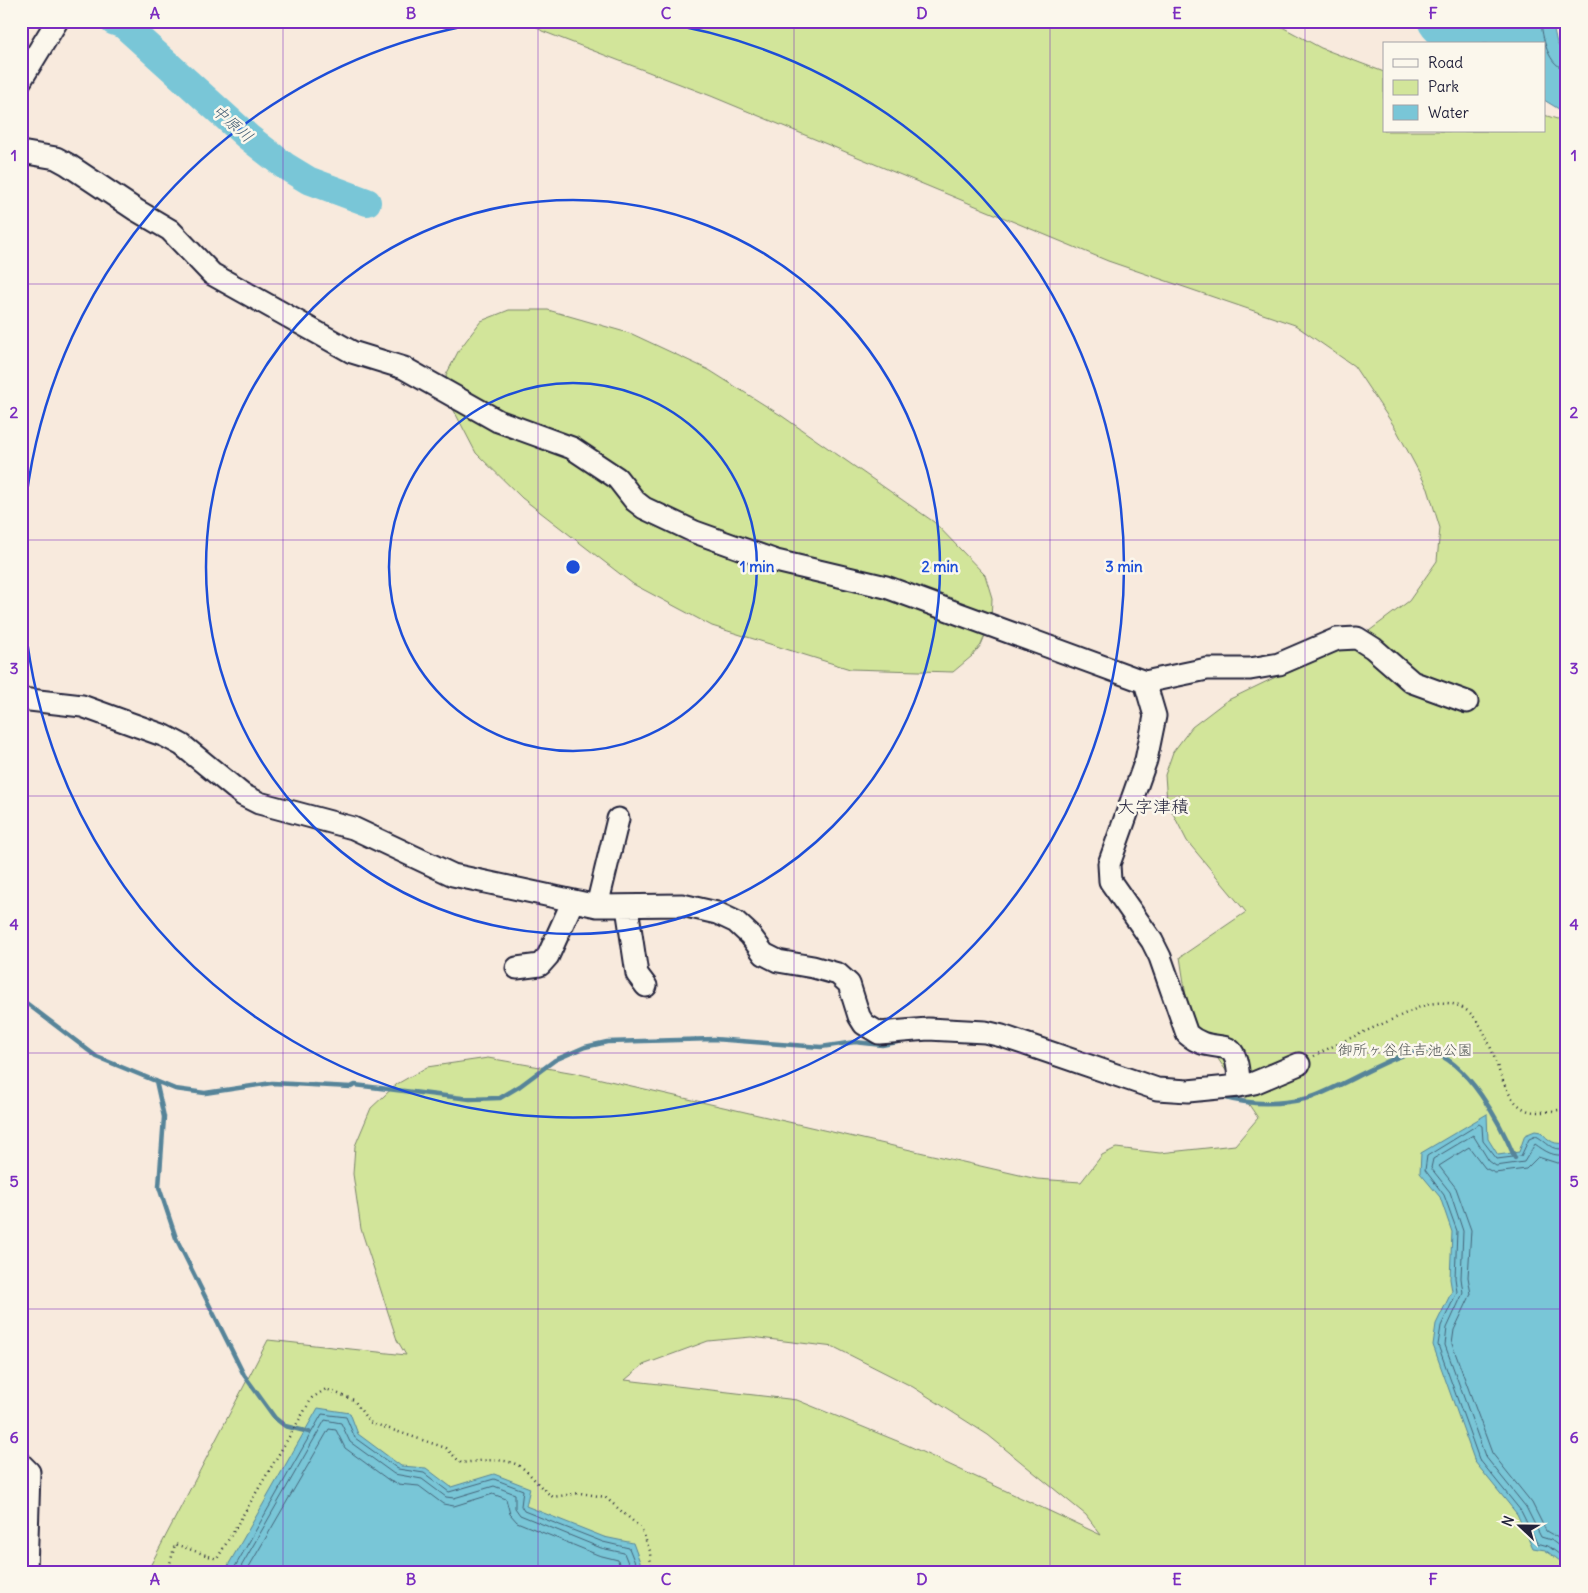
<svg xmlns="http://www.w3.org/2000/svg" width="1588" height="1593" font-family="Delius,'Klee One',sans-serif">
<rect width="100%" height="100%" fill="#f8eadd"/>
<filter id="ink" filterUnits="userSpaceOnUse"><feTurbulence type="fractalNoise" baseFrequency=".02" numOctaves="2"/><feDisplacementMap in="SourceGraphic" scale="10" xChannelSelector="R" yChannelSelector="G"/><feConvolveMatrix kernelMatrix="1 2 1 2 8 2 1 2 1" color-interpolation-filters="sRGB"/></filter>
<g filter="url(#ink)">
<!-- green -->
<path fill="#d2e59a" stroke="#7a846a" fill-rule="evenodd" d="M 529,21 L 1271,21 L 1321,48 L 1384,72 L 1384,131 L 1544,131 L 1544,115 L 1567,122 L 1567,1572 L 147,1572 L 268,1340 L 406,1355 L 397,1340 L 361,1229 L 353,1174 L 355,1146 L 371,1108 L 397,1084 L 427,1067 L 488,1058 L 575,1073 L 1037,1179 L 1081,1182 L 1102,1155 L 1116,1148 L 1160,1153 L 1235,1145 L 1258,1118 L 1189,1016 L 1180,957 L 1246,912 L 1187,841 L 1167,802 L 1165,775 L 1173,752 L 1192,727 L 1226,701 L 1365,634 L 1409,601 L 1437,561 L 1440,528 L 1428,489 L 1396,429 L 1354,366 L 1295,325 L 1108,261 L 711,96 L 542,31 ZM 751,1337 L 834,1347 L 913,1387 L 988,1435 L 1086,1515 L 1101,1535 L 907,1445 L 797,1400 L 625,1380 L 643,1365 L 708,1341 Z
M 509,310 L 548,310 L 632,334 L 709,370 L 782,416 L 934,522 L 985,575 L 992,598 L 991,621 L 981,645 L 972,656 L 953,672 L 850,669 L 712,626 L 633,584 L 522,498 L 476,453 L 449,401 L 446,375 L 459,350 L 481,321 Z"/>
<!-- water -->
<path fill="#79c6d7" stroke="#568499" d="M 1456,21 L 1552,21 L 1557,43 L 1567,61 L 1567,114 L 1544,100 L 1544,44 L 1438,44 Z
M 1487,1114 L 1488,1139 L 1498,1155 L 1519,1152 L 1525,1135 L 1535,1131 L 1541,1132 C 1549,1141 1555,1146 1567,1142 L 1567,1566 L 1545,1550 L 1533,1548 L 1517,1514 L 1475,1462 L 1433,1345 L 1436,1324 L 1452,1291 L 1450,1279 L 1452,1232 L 1440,1197 L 1420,1173 L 1421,1153 Z
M 318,1408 L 350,1413 L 358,1434 L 401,1466 L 426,1468 L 451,1487 L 494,1474 L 530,1488 L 526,1506 L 604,1537 L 633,1543 L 640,1562 L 639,1572 L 228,1572 L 226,1569 Z"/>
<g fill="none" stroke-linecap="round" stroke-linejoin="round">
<!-- shore -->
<path stroke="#456479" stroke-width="1" d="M 1541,21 C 1542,36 1548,68 1567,69
M 1567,1148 C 1550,1152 1548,1142 1536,1136 L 1529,1139 L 1521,1156 L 1497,1159 L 1483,1141 L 1482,1126 L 1479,1124 L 1427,1156 L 1425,1170 L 1444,1195 L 1457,1231 L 1455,1278 L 1457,1292 L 1441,1326 L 1438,1345 L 1479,1459 L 1521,1511 L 1537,1543 L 1548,1546 L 1567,1560
M 1567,1154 C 1554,1158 1545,1151 1535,1144 L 1524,1162 L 1496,1166 L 1489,1161 L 1473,1135 L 1433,1159 L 1431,1168 L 1450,1192 L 1463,1231 L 1461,1278 L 1463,1293 L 1447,1328 L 1445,1345 L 1485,1456 L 1526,1507 L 1541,1537 L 1551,1540 L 1567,1552
M 1567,1162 L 1557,1163 L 1538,1157 L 1526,1169 L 1495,1173 L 1485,1168 L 1469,1147 L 1439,1166 L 1456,1188 L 1471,1230 L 1468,1277 L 1471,1294 L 1454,1330 L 1452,1344 L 1492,1453 L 1532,1503 L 1546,1531 L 1567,1543
M 232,1572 L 322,1414 L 346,1417 L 355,1438 L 398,1469 L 424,1473 L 449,1492 L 494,1479 L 523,1490 L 521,1506 L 524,1511 L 603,1542 L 629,1548 L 635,1563 L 634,1572
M 238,1572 L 325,1420 L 341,1423 L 350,1442 L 394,1474 L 422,1479 L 446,1497 L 454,1498 L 494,1486 L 515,1494 L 515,1508 L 520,1515 L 601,1548 L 624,1553 L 628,1563 L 628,1572
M 246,1572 L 329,1429 L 336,1430 L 345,1448 L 390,1481 L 397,1484 L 419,1486 L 443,1504 L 454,1506 L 493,1494 L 506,1499 L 510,1514 L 517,1522 L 598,1555 L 618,1560 L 621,1572"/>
<!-- stream -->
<path stroke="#568499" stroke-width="4.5" d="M 21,999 L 97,1057 L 175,1089 L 205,1093 L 272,1083 L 351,1087 L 355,1085 L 470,1099 L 500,1098 L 520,1086 L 555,1060 L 585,1047 L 607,1042 L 714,1039 L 821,1047 L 855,1042 L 882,1045 L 902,1041
M 156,1081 L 164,1117 L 159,1187 L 176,1238 L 244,1375 L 275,1418 L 285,1426 L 309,1432
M 1222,1097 C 1250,1105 1280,1105 1309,1098 C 1336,1091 1406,1045 1429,1051 C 1467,1060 1501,1124 1515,1158"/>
<!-- river -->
<path stroke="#79c6d7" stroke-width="28" d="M 113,21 L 124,25 L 248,137 L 285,166 L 308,180 L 367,202
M 1431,21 C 1434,31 1450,41 1460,44"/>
<defs>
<path id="minor" d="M 21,80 L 57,21
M 21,152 L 56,158 L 67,164 L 136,210 L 170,230 L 212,274 L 352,352 L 404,368 L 498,421 L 572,448 L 617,478 L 635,501 L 644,508 L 695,532 L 776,561 L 886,587 L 1145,682 L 1207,669 L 1250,669 L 1279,664 L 1337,639 L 1357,638 L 1373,648 L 1412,682 L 1467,702
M 1145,682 L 1155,716 L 1146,760 L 1109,864 L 1110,881 L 1152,941 L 1160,957 L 1187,1034 C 1217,1060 1238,1026 1239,1086
M 21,699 L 82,706 L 165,736 L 182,745 L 243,795 L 259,803 L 353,828 L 453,875 L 597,906 L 682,905 L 717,913 L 736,922 L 750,935 L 764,954 L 778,961 L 813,967 L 838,974 L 849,984 L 859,1016 L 864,1024 L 879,1033 L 928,1029 L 985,1032 L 1002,1036 L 1157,1089 L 1188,1091 L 1239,1086 L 1254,1083 L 1299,1064
M 597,906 L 618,819
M 627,907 L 637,974 L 646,986
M 517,968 L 540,965 L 548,956 L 573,901
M 21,1464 L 29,1472 L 26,1572"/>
</defs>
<!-- minor casing -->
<use href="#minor" stroke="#22223b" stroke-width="25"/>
<!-- path -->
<path stroke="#22223b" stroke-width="2.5" stroke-dasharray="1 4" stroke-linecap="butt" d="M 1314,1056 C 1342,1041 1371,1029 1400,1016 C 1412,1011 1423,1004 1436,1003 C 1502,997 1487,1098 1529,1111 C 1540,1114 1555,1110 1567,1109
M 168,1572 L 175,1544 L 217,1559 L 312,1398 L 326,1389 L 354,1400 L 369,1422 L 446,1448 L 461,1463 C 481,1461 508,1455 525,1470 C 535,1479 541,1489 553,1497 L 580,1493 L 605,1497 L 641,1528 L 650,1551 L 651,1572"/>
<!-- minor -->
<use href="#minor" stroke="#fbf7ec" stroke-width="21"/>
</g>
</g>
<!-- grid -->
<path fill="none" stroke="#7b2cbf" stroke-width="1" stroke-opacity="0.55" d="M 283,21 L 283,1572M 538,21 L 538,1572M 794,21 L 794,1572M 1050,21 L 1050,1572M 1305,21 L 1305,1572M 21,284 L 1567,284M 21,540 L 1567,540M 21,796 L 1567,796M 21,1053 L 1567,1053M 21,1309 L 1567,1309"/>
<!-- distance rings -->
<g fill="none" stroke="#1d4ed8" stroke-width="2.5">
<circle cx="573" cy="567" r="184"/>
<circle cx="573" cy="567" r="367"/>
<path d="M650 21A551 551 0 1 1 496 21"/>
</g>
<g text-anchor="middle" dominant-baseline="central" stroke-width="5" stroke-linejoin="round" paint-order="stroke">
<!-- park labels -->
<g font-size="15" fill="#4e5353" stroke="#fbf7ec">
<text x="1405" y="1049">御所ヶ谷住吉池公園</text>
</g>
<!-- water labels -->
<g font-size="16" font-style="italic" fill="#405b72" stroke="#fbf7ec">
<text transform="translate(233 123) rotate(41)">中原川</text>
</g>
<!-- quarter labels -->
<g font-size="18" fill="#22223b" stroke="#fbf7ec">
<text x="1153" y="806">大字津積</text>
</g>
</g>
<circle cx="573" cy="567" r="8" fill="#1d4ed8" stroke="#fbf7ec" stroke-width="2.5"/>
<g font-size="15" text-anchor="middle" font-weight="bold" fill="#1d4ed8" stroke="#fbf7ec" stroke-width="5" stroke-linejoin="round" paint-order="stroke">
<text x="757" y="572">1 min</text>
<text x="940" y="572">2 min</text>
<text x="1124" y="572">3 min</text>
</g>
<!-- margin -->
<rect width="1588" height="1593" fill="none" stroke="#fbf7ec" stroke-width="55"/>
<!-- legend -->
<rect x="1383" y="42" width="162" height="90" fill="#fbf7ec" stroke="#a4a2a5"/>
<rect x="1393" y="59" width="25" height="8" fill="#fbf7ec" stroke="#a4a2a5"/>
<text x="1428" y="68" font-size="15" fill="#22223b">Road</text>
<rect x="1393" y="80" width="25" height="15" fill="#d2e59a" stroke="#a4a2a5"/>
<text x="1428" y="92" font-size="15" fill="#22223b">Park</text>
<rect x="1393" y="105" width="25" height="15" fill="#79c6d7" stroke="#a4a2a5"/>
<text x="1428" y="118" font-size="15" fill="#22223b">Water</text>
<!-- north arrow -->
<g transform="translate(1520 1526) rotate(292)" stroke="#fbf7ec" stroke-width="4" paint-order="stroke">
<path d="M0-4L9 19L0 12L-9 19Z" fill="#22223b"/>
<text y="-8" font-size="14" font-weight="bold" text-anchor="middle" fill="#22223b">N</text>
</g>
<rect x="28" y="28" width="1532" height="1538" fill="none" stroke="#7b2cbf" stroke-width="2"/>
<g font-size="16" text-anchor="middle" font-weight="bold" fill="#7b2cbf">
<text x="155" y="19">A</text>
<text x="411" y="19">B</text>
<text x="666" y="19">C</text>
<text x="922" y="19">D</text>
<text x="1177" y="19">E</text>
<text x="1433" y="19">F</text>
<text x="14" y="161">1</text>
<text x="1574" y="161">1</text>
<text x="14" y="418">2</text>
<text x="1574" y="418">2</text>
<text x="14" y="674">3</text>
<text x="1574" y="674">3</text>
<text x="14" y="930">4</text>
<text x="1574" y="930">4</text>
<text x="14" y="1187">5</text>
<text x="1574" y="1187">5</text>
<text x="14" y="1443">6</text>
<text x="1574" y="1443">6</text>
<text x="155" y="1585">A</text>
<text x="411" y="1585">B</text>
<text x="666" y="1585">C</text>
<text x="922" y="1585">D</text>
<text x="1177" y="1585">E</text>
<text x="1433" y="1585">F</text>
</g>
</svg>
